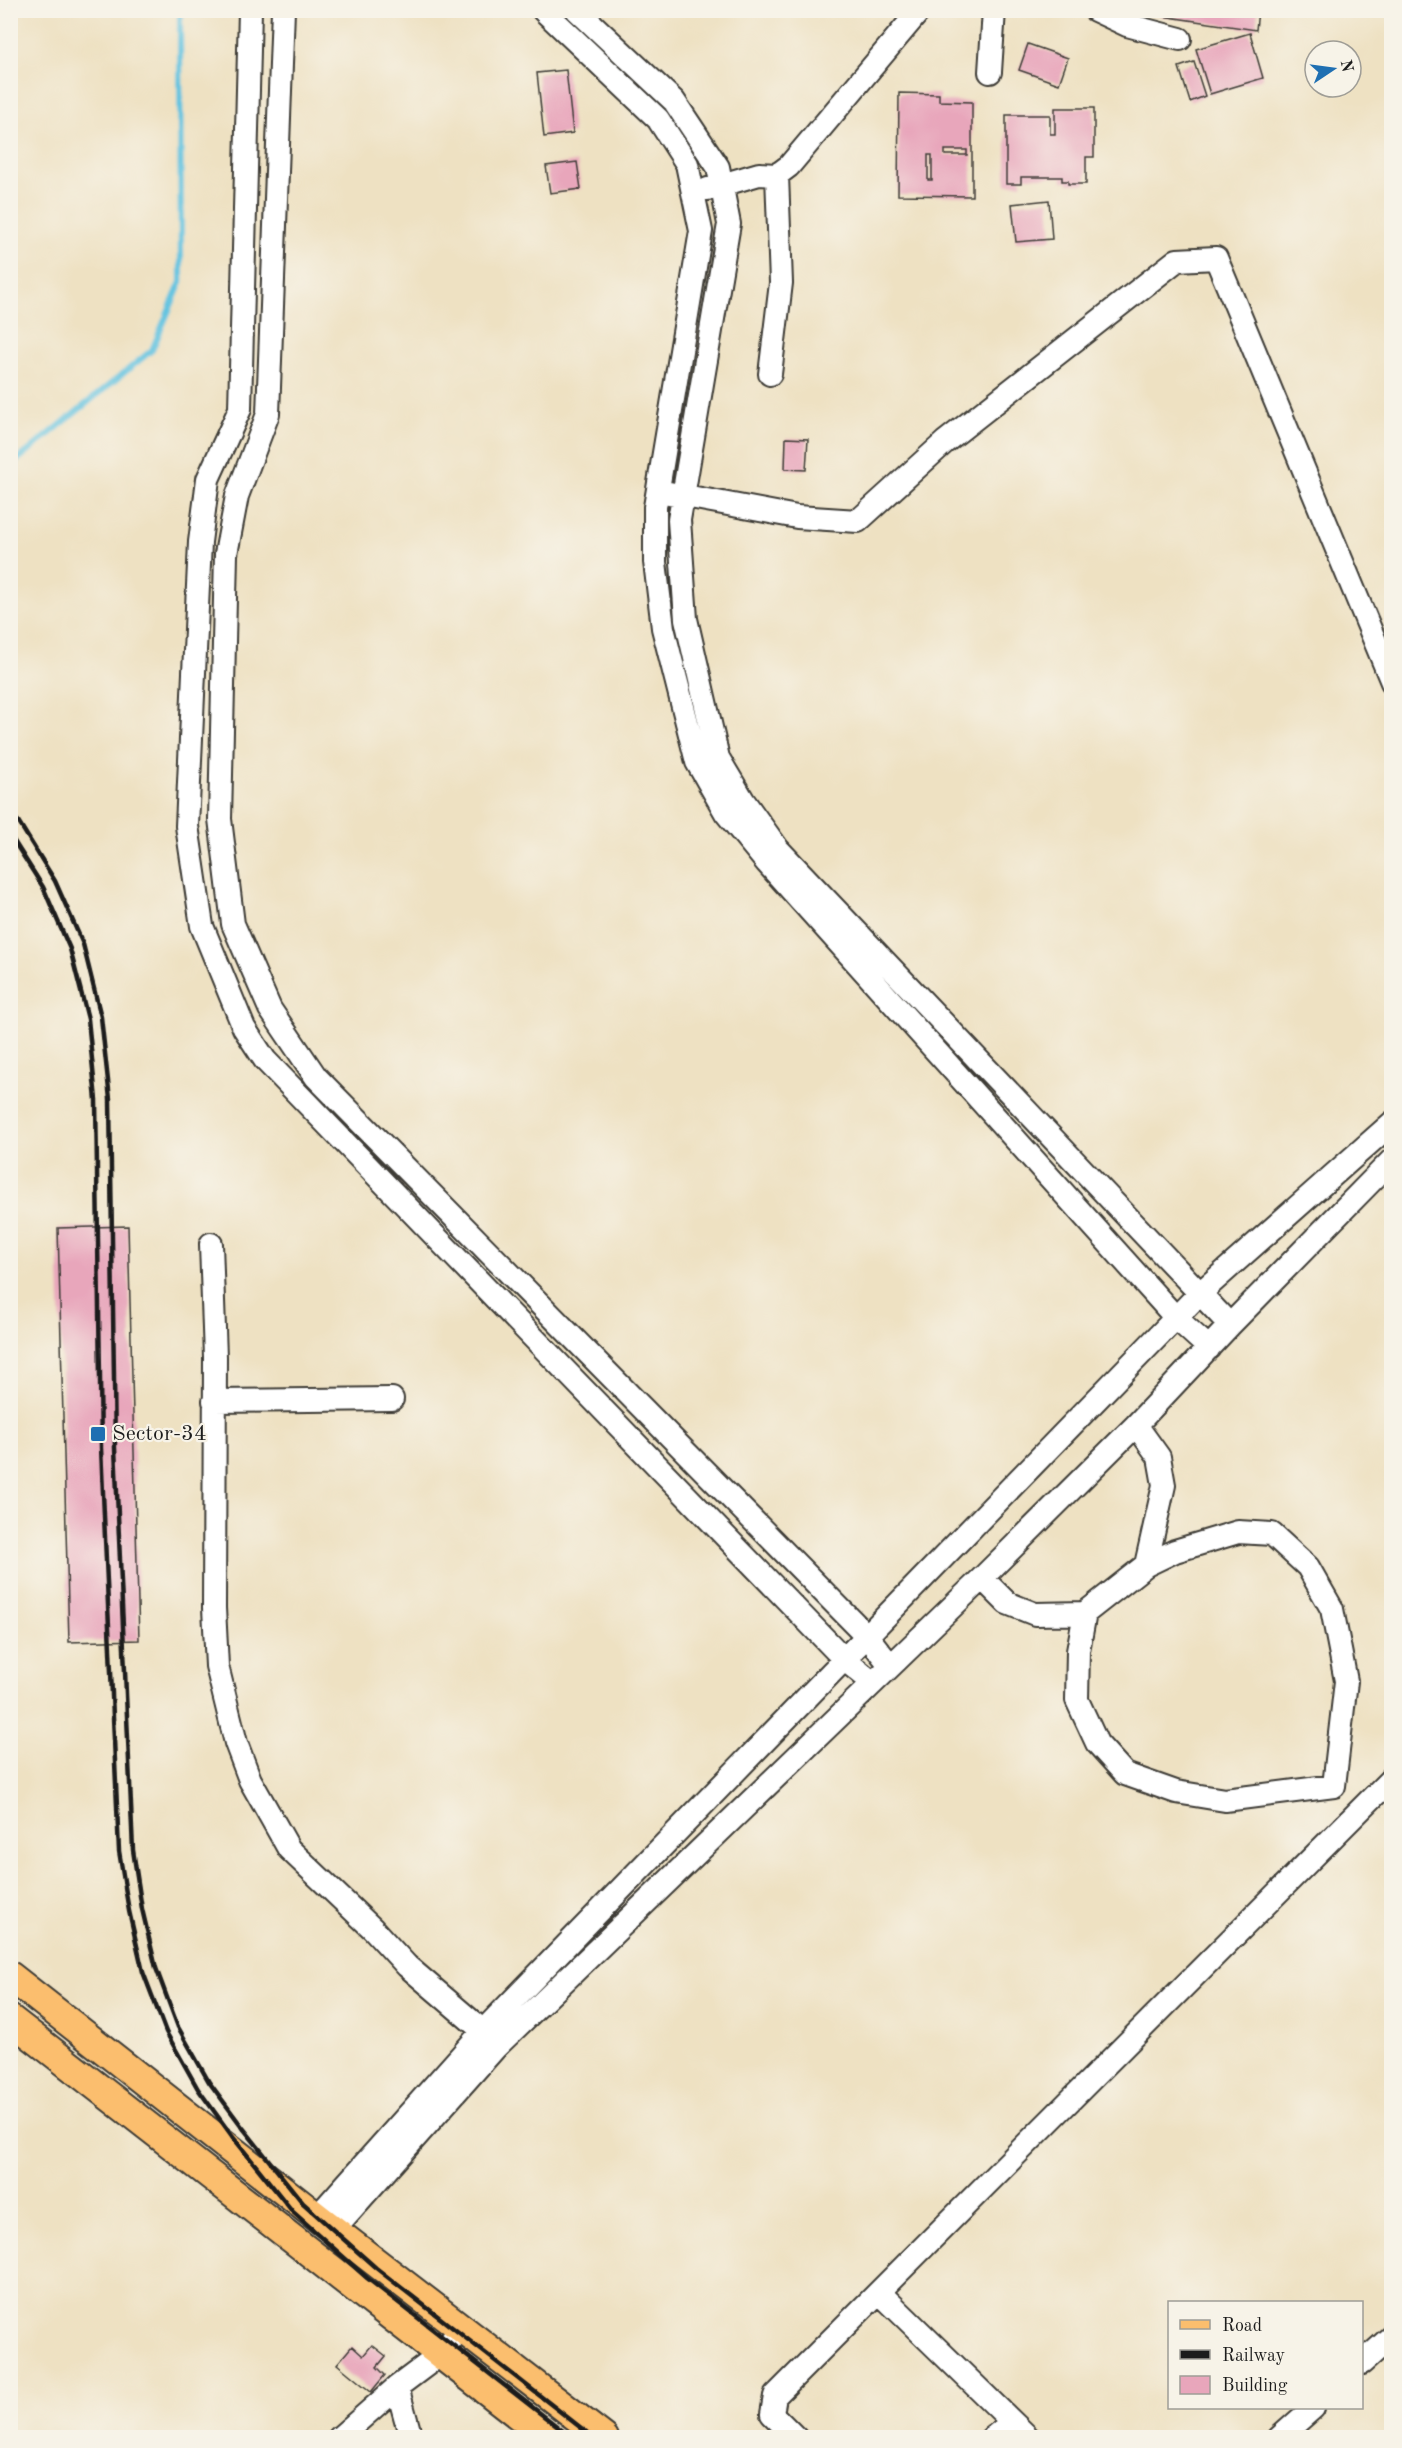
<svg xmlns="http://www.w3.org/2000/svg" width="1402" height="2448" font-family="'Old Standard TT',serif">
<rect width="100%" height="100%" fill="#f7f3e8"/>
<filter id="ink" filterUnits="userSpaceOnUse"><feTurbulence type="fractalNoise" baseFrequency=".0167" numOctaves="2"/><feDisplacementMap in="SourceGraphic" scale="12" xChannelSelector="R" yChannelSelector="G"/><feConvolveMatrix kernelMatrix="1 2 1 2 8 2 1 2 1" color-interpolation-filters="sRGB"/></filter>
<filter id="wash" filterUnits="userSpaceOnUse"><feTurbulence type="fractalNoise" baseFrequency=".008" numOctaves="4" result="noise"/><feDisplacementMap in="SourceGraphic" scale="24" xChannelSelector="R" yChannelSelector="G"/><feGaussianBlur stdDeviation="1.35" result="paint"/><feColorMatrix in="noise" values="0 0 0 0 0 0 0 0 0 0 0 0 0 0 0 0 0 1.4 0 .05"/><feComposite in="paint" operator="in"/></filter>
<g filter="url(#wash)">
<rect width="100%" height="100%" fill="#eee1c2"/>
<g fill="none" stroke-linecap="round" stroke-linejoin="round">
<!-- stream -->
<path stroke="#62c3e0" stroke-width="6" d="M 10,466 L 152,350 L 181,282 L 180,10"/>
</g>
<g id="blocks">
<!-- building -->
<path fill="#e8a6bb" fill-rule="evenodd" d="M 1135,10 L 1258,10 L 1256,30 L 1135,12 Z
M 1250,33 L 1263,78 L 1210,94 L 1196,49 Z
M 1028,44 L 1068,58 L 1059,84 L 1019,70 Z
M 1194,62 L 1205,96 L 1190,102 L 1179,67 Z
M 566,70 L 573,133 L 544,137 L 537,73 Z
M 899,93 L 939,94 L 939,101 L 972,102 L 972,196 L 898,195 ZM 945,150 L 967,150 L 967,155 L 945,155 ZM 928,155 L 932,155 L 932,180 L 928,180 Z
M 1055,108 L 1094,108 L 1094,157 L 1086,157 L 1086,184 L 1068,184 L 1068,181 L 1062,181 L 1062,177 L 1021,177 L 1021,184 L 1006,184 L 1006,115 L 1050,115 L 1050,134 L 1055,134 Z
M 577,162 L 581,189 L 550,193 L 546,166 Z
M 1049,200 L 1052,239 L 1016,242 L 1012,204 Z
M 786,438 L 808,439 L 806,470 L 785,469 Z
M 128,1226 L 139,1640 L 69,1642 L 58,1228 Z
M 372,2345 L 386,2356 L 377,2367 L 385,2375 L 371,2392 L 337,2364 L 352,2346 L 363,2356 Z"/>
</g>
</g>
<g filter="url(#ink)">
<use href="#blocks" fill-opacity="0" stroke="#3c3a35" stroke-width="1.5"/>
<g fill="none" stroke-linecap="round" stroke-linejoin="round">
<defs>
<path id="minor" d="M 250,10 L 240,409 L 208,479 L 200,542 L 187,826 L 202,926 L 244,1028 L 265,1060 L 845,1660 L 872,1682
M 283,10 L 268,414 L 237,496 L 226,554 L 220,819 L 233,924 L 270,1009 L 316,1077 L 868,1637 L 890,1665
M 543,10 L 658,119 L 687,164 L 701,231 L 655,507 L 655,562 L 663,628 L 697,762 L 726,813 L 767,863 L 1176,1318 L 1209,1348
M 577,10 L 674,101 L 718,167 L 729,224 L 679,520 L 686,619 L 718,758 L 743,800 L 778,849 L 1230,1325
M 1095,10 L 1127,25 L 1180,39
M 990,72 L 994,10
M 708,189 L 759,174 L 777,175 L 789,166 L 920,10
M 770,374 L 781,283 L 777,175
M 669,493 L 797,517 L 858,521 L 945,442 L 1177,260 L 1216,258 L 1392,682
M 211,1244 L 215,1357 L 214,1608 L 217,1666 L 236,1743 L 250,1780 L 289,1849 L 373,1929 L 407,1966 L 483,2031 L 493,2043
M 214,1401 L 392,1399
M 1136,1425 L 1159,1457 L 1164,1485 L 1146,1565 L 1175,1551 L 1238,1532 L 1272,1534 L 1308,1567 L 1332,1609 L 1346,1681 L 1334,1786 L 1225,1800 L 1176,1792 L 1125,1774 L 1097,1743 L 1077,1700 L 1078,1651 L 1085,1613 L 1146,1565
M 982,1578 L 1007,1603 L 1035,1614 L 1085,1613
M 317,2217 L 483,2031 L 1199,1294 L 1392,1123
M 334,2229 L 496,2047 L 982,1578 L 1136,1425 L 1230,1325 L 1392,1160
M 879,2292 L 1029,2438
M 1362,2363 L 1392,2336
M 397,2387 L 411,2438
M 339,2438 L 397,2387 L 441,2354 L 462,2327
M 796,2438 L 772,2414 L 775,2396 L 1392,1778
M 992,2438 L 1012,2422
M 1279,2438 L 1313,2408"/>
<path id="major" d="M 10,1976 L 317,2217 L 604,2438
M 10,2019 L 548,2438"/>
</defs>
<!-- minor casing -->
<use href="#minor" stroke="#3c3a35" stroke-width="26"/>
<!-- major casing -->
<use href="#major" stroke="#3c3a35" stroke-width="32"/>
<!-- minor -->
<use href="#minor" stroke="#fff" stroke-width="22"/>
<!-- major -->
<use href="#major" stroke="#fbbe6e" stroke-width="28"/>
<!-- rail -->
<path stroke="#1c1c1c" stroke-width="4.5" d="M 10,813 L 18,821 L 55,881 L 83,944 L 101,1017 L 110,1099 L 115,1448 L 133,1850 L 142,1909 L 156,1968 L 178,2027 L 209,2082 L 243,2128 L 303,2203 L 376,2268 L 594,2438
M 10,835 L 43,887 L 70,949 L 88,1019 L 96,1100 L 101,1448 L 119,1851 L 129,1911 L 143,1972 L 166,2032 L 198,2089 L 232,2136 L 293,2212 L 367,2278 L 572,2438"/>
</g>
</g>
<!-- markers -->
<rect fill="#1f6fb2" stroke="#f7f3e8" stroke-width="2" x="90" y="1426" width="16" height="16" rx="3"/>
<g text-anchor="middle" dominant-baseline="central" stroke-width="4.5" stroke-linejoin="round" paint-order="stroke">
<!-- poi labels -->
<g font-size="22" fill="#1c1c1c" stroke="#f7f3e8" text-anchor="start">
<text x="112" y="1434">Sector-34</text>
</g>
</g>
<!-- margin -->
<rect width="1402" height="2448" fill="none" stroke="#f7f3e8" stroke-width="36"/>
<!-- legend -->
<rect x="1168" y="2301" width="195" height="108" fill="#f7f3e8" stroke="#9f9d96" stroke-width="1.5"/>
<rect x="1180" y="2320" width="30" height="9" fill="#fbbe6e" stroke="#9f9d96" stroke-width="1.5"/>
<text x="1222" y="2331" font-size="18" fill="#1c1c1c">Road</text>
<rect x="1180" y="2350" width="30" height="9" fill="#1c1c1c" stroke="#9f9d96" stroke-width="1.5"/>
<text x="1222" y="2361" font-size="18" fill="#1c1c1c">Railway</text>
<rect x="1180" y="2376" width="30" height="18" fill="#e8a6bb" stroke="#9f9d96" stroke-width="1.5"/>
<text x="1222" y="2391" font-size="18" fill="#1c1c1c">Building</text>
<!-- north arrow -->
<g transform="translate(1333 69) rotate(77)"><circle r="28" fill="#f7f3e8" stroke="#9f9d96" stroke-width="1.5"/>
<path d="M0-4.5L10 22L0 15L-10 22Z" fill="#1f6fb2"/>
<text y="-9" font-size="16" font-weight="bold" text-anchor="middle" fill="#1c1c1c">N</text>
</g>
</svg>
